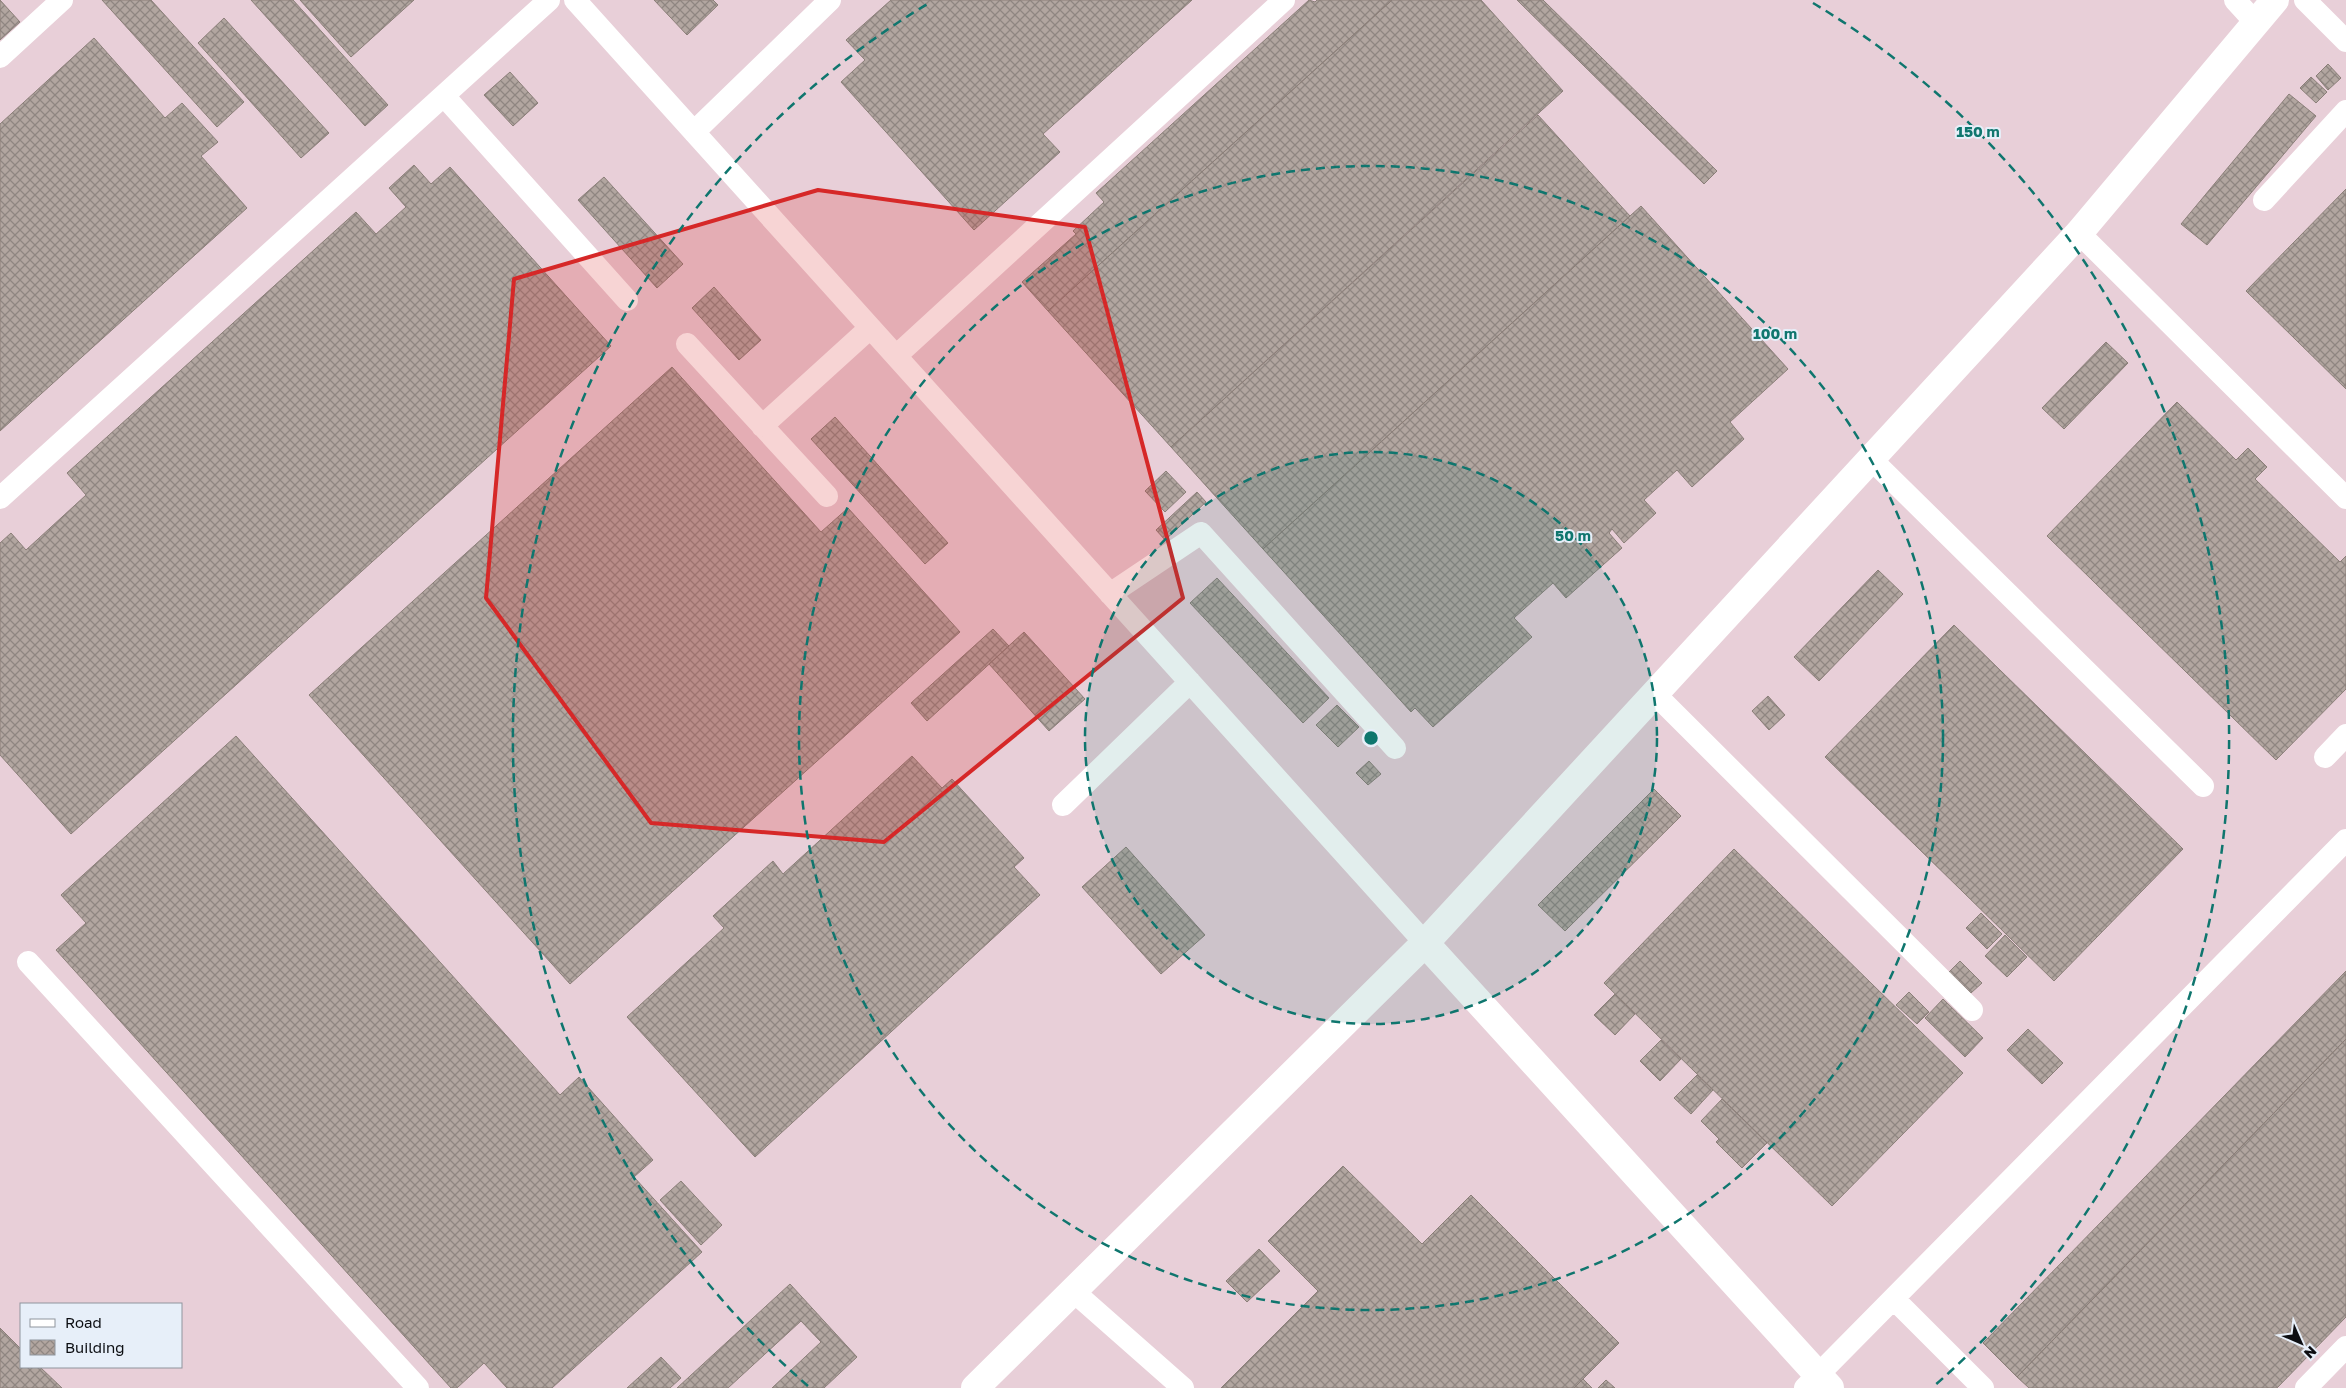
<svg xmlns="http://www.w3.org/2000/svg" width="2346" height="1388" font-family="'Golos Text',sans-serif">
<defs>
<pattern id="building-cross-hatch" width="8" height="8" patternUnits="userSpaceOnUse" patternTransform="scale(1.25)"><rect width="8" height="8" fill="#b2a6a0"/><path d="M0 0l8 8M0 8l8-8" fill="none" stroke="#8f8681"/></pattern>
</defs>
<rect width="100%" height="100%" fill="#dae1ec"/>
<!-- industrial -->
<path fill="#e8cfd8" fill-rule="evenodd" d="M 0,0 L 2346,0 L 2346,1388 L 0,1388 ZM 21,1304 L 181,1304 L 181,1367 L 21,1367 Z"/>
<!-- building -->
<path fill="url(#building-cross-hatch)" stroke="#8b7f79" d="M 0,0 L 20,22 L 0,40 Z
M 102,0 L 151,0 L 244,102 L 217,127 Z
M 251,0 L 293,0 L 388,105 L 365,126 Z
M 300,0 L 414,0 L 351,57 Z
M 654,0 L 713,0 L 718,5 L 687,35 Z
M 891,0 L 1192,0 L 1043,134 L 1060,152 L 974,230 L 841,82 L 865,60 L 846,40 Z
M 1309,0 L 1315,2 L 1317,0 L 1392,0 L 1048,311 L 1022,282 L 1076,234 L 1073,231 L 1104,202 L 1096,193 Z
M 1392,0 L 1481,0 L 1563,91 L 1171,447 L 1048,311 Z
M 1517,0 L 1543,0 L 1717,171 L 1704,184 Z
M 224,18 L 329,133 L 301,158 L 198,43 Z
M 94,38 L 165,118 L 182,103 L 218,142 L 201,156 L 247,208 L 0,431 L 0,124 Z
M 2328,64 L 2341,78 L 2328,90 L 2316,76 Z
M 510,72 L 538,103 L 513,126 L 484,95 Z
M 2311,77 L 2327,92 L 2316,103 L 2300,88 Z
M 2289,94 L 2316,116 L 2207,245 L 2181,224 Z
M 1538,115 L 1630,216 L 1263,549 L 1171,447 Z
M 414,165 L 431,184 L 450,167 L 611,346 L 71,834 L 0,755 L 0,543 L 11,533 L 26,550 L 86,495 L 67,473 L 356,212 L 376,234 L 406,207 L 389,188 Z
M 604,177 L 683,264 L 657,288 L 578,200 Z
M 2346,189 L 2346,389 L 2246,291 Z
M 1641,206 L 1788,369 L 1730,422 L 1744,439 L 1692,487 L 1677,470 L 1644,500 L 1656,513 L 1624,543 L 1612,529 L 1609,533 L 1622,548 L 1566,598 L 1553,583 L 1514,618 L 1532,637 L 1433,727 L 1415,708 L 1411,712 L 1263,549 Z
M 714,287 L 761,340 L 739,360 L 692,308 Z
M 2106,342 L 2128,363 L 2064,429 L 2042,408 Z
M 672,367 L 821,532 L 848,508 L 960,632 L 570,984 L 309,695 Z
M 2177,402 L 2236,460 L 2248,448 L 2267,467 L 2255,479 L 2340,562 L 2346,556 L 2346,689 L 2276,760 L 2047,536 Z
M 835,417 L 948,543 L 925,564 L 811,439 Z
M 1166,471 L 1186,492 L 1165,512 L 1145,491 Z
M 1197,492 L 1206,502 L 1165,540 L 1156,530 Z
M 1878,570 L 1903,594 L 1819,681 L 1794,657 Z
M 1217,578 L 1329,698 L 1303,723 L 1190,603 Z
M 1954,625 L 2183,849 L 2054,981 L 1825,757 Z
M 993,629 L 1009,646 L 927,721 L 911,703 Z
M 1024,632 L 1085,699 L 1049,731 L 989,664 Z
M 1768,696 L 1785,715 L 1769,730 L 1752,711 Z
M 1337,705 L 1359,727 L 1338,747 L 1316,725 Z
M 236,736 L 560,1095 L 579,1077 L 653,1160 L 634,1177 L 702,1252 L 552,1388 L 507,1388 L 484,1363 L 457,1388 L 451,1388 L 56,950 L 86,923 L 61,895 Z
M 912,756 L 942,788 L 952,779 L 1024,858 L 1014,867 L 1040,895 L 755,1157 L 627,1017 L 724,928 L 713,916 L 773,861 L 783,874 Z
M 1369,761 L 1381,774 L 1368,785 L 1356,773 Z
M 1654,789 L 1681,816 L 1565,931 L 1538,905 Z
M 1126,847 L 1205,935 L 1161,974 L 1082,887 Z
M 1734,849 L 1963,1073 L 1832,1206 L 1604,983 Z
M 1981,913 L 2002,934 L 1987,949 L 1966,928 Z
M 2005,935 L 2027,957 L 2007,977 L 1985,956 Z
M 1960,961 L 1982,983 L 1971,993 L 1949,972 Z
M 2346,971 L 2346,1039 L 2017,1377 L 1983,1343 Z
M 1909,992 L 1929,1012 L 1917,1024 L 1896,1005 Z
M 1615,994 L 1635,1014 L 1615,1035 L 1594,1015 Z
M 1943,999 L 1983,1038 L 1965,1057 L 1925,1018 Z
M 2028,1029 L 2063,1063 L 2042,1084 L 2007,1050 Z
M 2346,1039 L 2346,1317 L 2277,1388 L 2029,1388 L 2017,1377 Z
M 1661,1040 L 1681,1059 L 1660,1081 L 1640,1061 Z
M 1697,1075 L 1713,1090 L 1691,1114 L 1674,1098 Z
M 1722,1099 L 1767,1143 L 1742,1168 L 1716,1142 L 1719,1139 L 1701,1121 Z
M 1343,1166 L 1422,1244 L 1471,1195 L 1619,1343 L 1574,1388 L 1221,1388 L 1318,1291 L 1268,1241 Z
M 681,1181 L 722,1225 L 701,1245 L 660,1200 Z
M 1259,1249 L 1280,1271 L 1247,1302 L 1226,1281 Z
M 790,1284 L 857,1357 L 824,1388 L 772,1388 L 821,1342 L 801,1321 L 728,1388 L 677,1388 Z
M 0,1328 L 21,1349 L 21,1367 L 40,1367 L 62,1388 L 0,1388 Z
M 661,1357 L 681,1378 L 670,1388 L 627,1388 Z
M 1583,1379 L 1592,1388 L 1574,1388 Z
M 1606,1380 L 1615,1388 L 1598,1388 Z"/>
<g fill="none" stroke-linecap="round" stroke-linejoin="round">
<!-- lane -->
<path stroke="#fff" stroke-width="22" d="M 575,0 L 1425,943
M 2235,0 L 2256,23
M 2305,0 L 2346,41
M 0,57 L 62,0
M 444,96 L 627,300
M 694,132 L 830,0
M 2264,200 L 2346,111
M 2079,233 L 2346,498
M 687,344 L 827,496
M 896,356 L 1284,0
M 762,426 L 870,328
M 1871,459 L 2203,786
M 0,498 L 549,0
M 1110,594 L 1201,533 L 1395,748
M 1655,694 L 1972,1010
M 2325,757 L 2346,735
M 1063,805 L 1190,682
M 28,962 L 418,1388
M 1073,1291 L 1183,1388
M 1894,1299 L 1983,1388
M 1805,1388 L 2346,840
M 2306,1388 L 2346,1347"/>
<!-- street -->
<path stroke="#fff" stroke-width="28" d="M 1425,943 L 1830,1388
M 975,1388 L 1425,943 L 2079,233 L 2275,0"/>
</g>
<!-- marked area -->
<path fill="#d62828" fill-opacity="0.2" stroke="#d62828" stroke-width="4" stroke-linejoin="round" d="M 818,190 L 1085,227 L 1183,598 L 884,842 L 651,823 L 486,598 L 514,279 Z"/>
<!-- distance rings -->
<circle cx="1371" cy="738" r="286" fill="#0f766e" fill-opacity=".12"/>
<g fill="none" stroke="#0f766e" stroke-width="2.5" stroke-dasharray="9 6">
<circle cx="1371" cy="738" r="286"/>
<circle cx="1371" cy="738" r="572"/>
<path d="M808 1386A858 858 0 0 1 929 3M1813 3A858 858 0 0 1 1934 1386"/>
</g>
<circle cx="1371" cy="738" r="8" fill="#0f766e" stroke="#e7eff9" stroke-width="2.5"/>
<g font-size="15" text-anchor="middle" font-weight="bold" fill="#0f766e" stroke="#e7eff9" stroke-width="4" stroke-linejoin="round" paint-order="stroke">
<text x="1978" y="137">150 m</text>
<text x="1775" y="339">100 m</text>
<text x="1573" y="541">50 m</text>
</g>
<!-- legend -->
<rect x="20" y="1303" width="162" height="65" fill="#e7eff9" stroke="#8f959d"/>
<rect x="30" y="1319" width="25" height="8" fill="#ffffff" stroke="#8f959d"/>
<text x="65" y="1328" font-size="15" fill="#0c0e12">Road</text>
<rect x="30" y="1340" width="25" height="15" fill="url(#building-cross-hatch)" stroke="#8f959d"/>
<text x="65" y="1353" font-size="15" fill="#0c0e12">Building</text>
<!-- north arrow -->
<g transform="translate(2301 1343) rotate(135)" stroke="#e7eff9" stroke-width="4" paint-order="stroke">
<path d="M0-4L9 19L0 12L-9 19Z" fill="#0c0e12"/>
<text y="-8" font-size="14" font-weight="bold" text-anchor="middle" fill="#0c0e12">N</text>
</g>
</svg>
